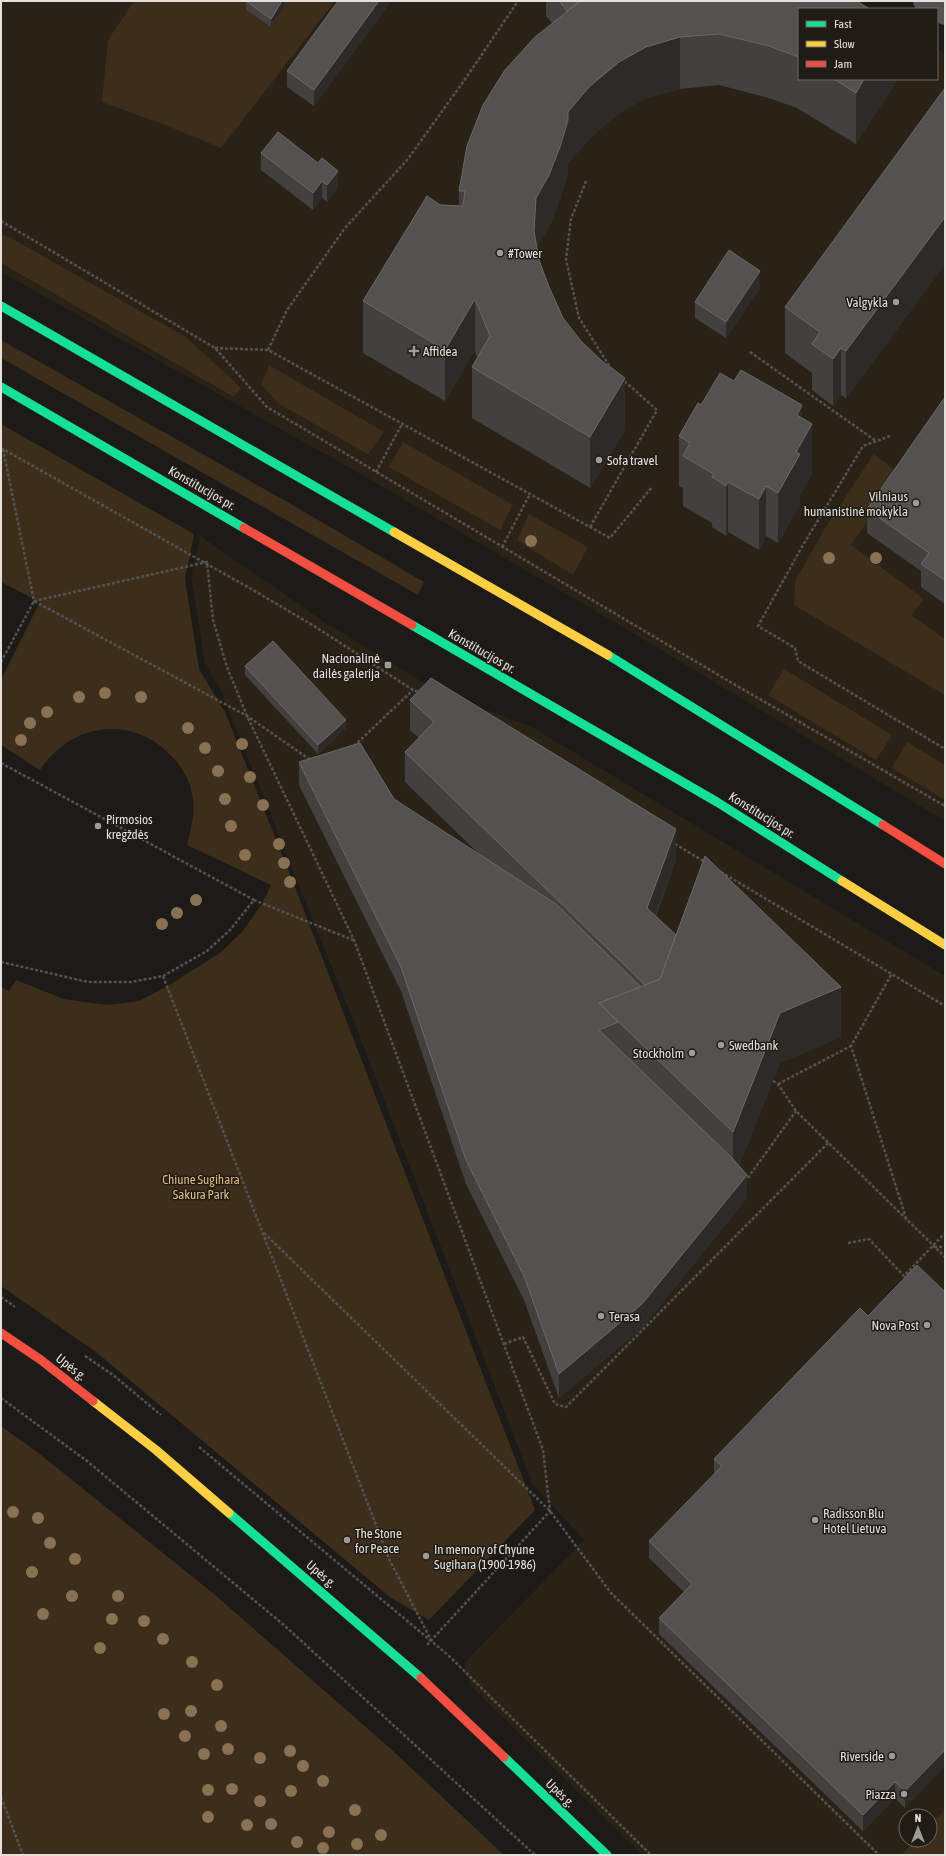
<svg xmlns="http://www.w3.org/2000/svg" width="946" height="1856" font-family="'Asap Condensed',sans-serif">
<rect width="100%" height="100%" fill="#1d1b18"/>
<!-- built -->
<path fill="#2a2217" fill-rule="evenodd" d="M 1,1 L 859,1 L 872,9 L 799,9 L 799,79 L 937,79 L 937,49 L 945,54 L 945,821 L 618,624 L 364,476 L 1,272 Z
M 200,536 L 329,625 L 439,692 L 532,727 L 945,976 L 945,1855 L 642,1855 L 473,1688 L 464,1673 L 465,1662 L 584,1540 L 532,1483 L 358,1032 L 221,691 L 205,663 L 191,577 ZM 906,1816 L 930,1816 L 930,1840 L 906,1840 Z"/>
<!-- green -->
<path fill="#3c2e1a" d="M 134,1 L 335,1 L 221,148 L 168,126 L 102,102 L 108,40 Z
M 1,234 L 9,237 L 186,337 L 241,388 L 234,397 L 1,263 Z
M 1,340 L 289,503 L 424,582 L 418,595 L 1,358 Z
M 269,365 L 384,432 L 368,454 L 279,404 L 261,384 Z
M 1,424 L 194,534 L 185,579 L 199,669 L 225,712 L 291,877 L 535,1510 L 429,1620 L 391,1598 L 96,1352 L 1,1286 L 1,987 L 9,991 L 16,980 L 64,999 L 107,1005 L 139,1001 L 166,987 L 220,953 L 242,932 L 262,904 L 271,885 L 187,845 C 191,828 196,812 192,794 C 190,781 183,769 174,759 C 136,714 72,721 40,770 L 1,745 L 1,680 L 40,602 L 1,582 Z
M 403,442 L 513,505 L 500,530 L 389,467 Z
M 874,454 L 900,474 L 851,545 L 924,599 L 911,615 L 945,639 L 945,695 L 794,605 L 795,581 L 825,528 Z
M 529,514 L 588,547 L 573,575 L 517,540 Z
M 784,669 L 892,735 L 876,760 L 768,695 Z
M 907,742 L 945,765 L 945,800 L 892,768 Z
M 1,1426 L 41,1455 L 214,1594 L 392,1750 L 504,1855 L 1,1855 Z
M 945,1810 L 945,1855 L 901,1855 L 916,1840 L 930,1840 L 930,1825 Z"/>
<g fill="none" stroke-linecap="round" stroke-linejoin="round">
<!-- path -->
<path stroke="#545352" stroke-width="2.5" stroke-dasharray="3 2" stroke-linecap="butt" d="M 586,181 L 571,219 L 566,259 L 579,318 L 612,370
M 1,221 L 215,348 L 267,407 L 727,680 L 945,806
M 215,348 L 268,350 L 610,538 L 652,487
M 268,350 L 287,310 L 345,228 L 408,159 L 468,75 L 518,1
M 750,352 L 876,441
M 890,436 L 863,446 L 803,545 L 758,626 L 795,648 L 798,661 L 945,749
M 1,448 L 253,590 L 314,626 L 413,690 L 420,692
M 3,449 L 34,601 L 207,562 L 213,620 L 227,667 L 247,716 L 354,940 L 543,1450 L 550,1511 L 427,1645
M 376,472 L 402,424
M 590,527 L 657,410 L 623,380
M 502,547 L 530,494
M 1,662 L 34,601 L 247,716 L 312,761
M 354,746 L 413,690
M 1,763 L 254,900
M 675,844 L 705,862
M 721,872 L 945,1006
M 1,962 L 88,982 L 131,982 L 163,976 L 390,1561 L 431,1640
M 891,975 L 851,1046 L 907,1221
M 163,976 L 207,951 L 230,930 L 254,900 L 353,940
M 773,1081 L 778,1084 L 796,1111 L 945,1257
M 778,1084 L 851,1046
M 745,1182 L 796,1111
M 264,1233 L 550,1511 L 611,1593 L 879,1855
M 848,1243 L 869,1239 L 904,1276 L 945,1233
M 934,1247 L 945,1247
M 1,1297 L 15,1307
M 504,1344 L 523,1337 L 555,1404 L 566,1407 L 828,1143
M 85,1356 L 113,1375 L 161,1415
M 1,1398 L 87,1461 L 285,1626 L 535,1855
M 199,1447 L 448,1655 L 651,1855
M 1,1797 L 23,1855"/>
<!-- street -->
<path stroke="#545351" stroke-width="22" d="M 924,1 L 945,14"/>
<!-- fast -->
<path stroke="#16e098" stroke-width="9" d="M 1,306 L 394,532
M 1,387 L 244,528
M 412,625 L 717,802 L 842,881
M 608,655 L 883,825
M 229,1513 L 421,1678
M 504,1757 L 607,1855"/>
<!-- slow -->
<path stroke="#ffcf43" stroke-width="9" d="M 394,532 L 608,655
M 842,881 L 945,945
M 93,1401 L 156,1450 L 229,1513"/>
<!-- jam -->
<path stroke="#f24e42" stroke-width="9" d="M 244,528 L 412,625
M 883,825 L 945,864
M 1,1333 L 41,1360 L 93,1401
M 421,1678 L 504,1757"/>
</g>
<!-- trees -->
<g fill="#887253">
<circle cx="531" cy="541" r="6"/>
<circle cx="829" cy="558" r="6"/>
<circle cx="876" cy="558" r="6"/>
<circle cx="105" cy="693" r="6"/>
<circle cx="79" cy="697" r="6"/>
<circle cx="141" cy="697" r="6"/>
<circle cx="47" cy="712" r="6"/>
<circle cx="30" cy="723" r="6"/>
<circle cx="188" cy="728" r="6"/>
<circle cx="21" cy="740" r="6"/>
<circle cx="242" cy="744" r="6"/>
<circle cx="205" cy="748" r="6"/>
<circle cx="218" cy="771" r="6"/>
<circle cx="250" cy="777" r="6"/>
<circle cx="225" cy="799" r="6"/>
<circle cx="263" cy="805" r="6"/>
<circle cx="231" cy="826" r="6"/>
<circle cx="279" cy="844" r="6"/>
<circle cx="245" cy="855" r="6"/>
<circle cx="284" cy="863" r="6"/>
<circle cx="290" cy="882" r="6"/>
<circle cx="196" cy="900" r="6"/>
<circle cx="177" cy="913" r="6"/>
<circle cx="162" cy="924" r="6"/>
<circle cx="13" cy="1512" r="6"/>
<circle cx="38" cy="1518" r="6"/>
<circle cx="50" cy="1543" r="6"/>
<circle cx="75" cy="1559" r="6"/>
<circle cx="32" cy="1572" r="6"/>
<circle cx="72" cy="1596" r="6"/>
<circle cx="118" cy="1596" r="6"/>
<circle cx="43" cy="1614" r="6"/>
<circle cx="112" cy="1619" r="6"/>
<circle cx="144" cy="1621" r="6"/>
<circle cx="163" cy="1639" r="6"/>
<circle cx="100" cy="1648" r="6"/>
<circle cx="192" cy="1662" r="6"/>
<circle cx="217" cy="1685" r="6"/>
<circle cx="191" cy="1711" r="6"/>
<circle cx="164" cy="1714" r="6"/>
<circle cx="221" cy="1726" r="6"/>
<circle cx="185" cy="1736" r="6"/>
<circle cx="228" cy="1749" r="6"/>
<circle cx="290" cy="1751" r="6"/>
<circle cx="204" cy="1754" r="6"/>
<circle cx="260" cy="1758" r="6"/>
<circle cx="303" cy="1766" r="6"/>
<circle cx="323" cy="1781" r="6"/>
<circle cx="232" cy="1789" r="6"/>
<circle cx="208" cy="1790" r="6"/>
<circle cx="291" cy="1791" r="6"/>
<circle cx="260" cy="1801" r="6"/>
<circle cx="355" cy="1810" r="6"/>
<circle cx="208" cy="1817" r="6"/>
<circle cx="271" cy="1824" r="6"/>
<circle cx="247" cy="1825" r="6"/>
<circle cx="329" cy="1832" r="6"/>
<circle cx="381" cy="1835" r="6"/>
<circle cx="297" cy="1842" r="6"/>
<circle cx="357" cy="1844" r="6"/>
<circle cx="323" cy="1848" r="6"/>
</g>
<!-- wall -->
<path fill="#43413f" d="M 246,1 L 288,1 L 271,27 L 246,10 Z
M 338,1 L 391,1 L 314,106 L 287,87 L 287,71 Z
M 546,1 L 857,1 L 799,9 L 799,79 L 897,79 L 897,80 L 856,144 L 797,108 L 769,98 L 719,85 L 680,89 L 646,98 L 619,113 L 589,139 L 568,163 L 568,172 L 560,199 L 549,227 L 537,247 L 539,260 L 549,287 L 563,318 L 625,430 L 590,488 L 472,418 L 472,367 L 477,357 L 475,350 L 445,401 L 363,353 L 363,301 L 440,205 L 459,206 L 459,191 L 552,23 L 546,16 Z
M 945,88 L 945,264 L 846,398 L 841,395 L 833,406 L 812,390 L 812,373 L 785,353 L 785,307 Z
M 261,153 L 338,187 L 327,202 L 322,198 L 313,210 L 261,170 Z
M 760,288 L 726,338 L 695,318 L 695,302 Z
M 945,397 L 945,604 L 921,587 L 921,571 L 867,533 L 867,509 Z
M 701,405 L 802,418 L 812,474 L 800,494 L 800,504 L 778,543 L 766,536 L 759,550 L 728,532 L 726,536 L 712,527 L 712,523 L 683,506 L 683,488 L 679,486 L 679,436 Z
M 245,666 L 346,728 L 318,754 L 245,675 Z
M 410,700 L 676,859 L 656,916 L 676,935 L 841,1037 L 780,1063 L 739,1166 L 747,1198 L 642,1328 L 559,1398 L 524,1300 L 466,1184 L 401,991 L 299,785 L 299,762 L 394,799 L 482,857 L 405,782 L 405,752 L 419,738 L 410,730 Z
M 917,1265 L 905,1808 L 895,1798 L 863,1831 L 659,1634 L 659,1618 L 684,1592 L 649,1558 L 649,1541 L 714,1474 L 714,1459 L 868,1316 Z"/>
<!-- shaded-wall -->
<path fill="#2d2b28" d="M 282,1 L 288,1 L 271,27 L 271,19 Z
M 379,1 L 391,1 L 314,106 L 314,90 Z
M 680,37 L 680,89 L 646,98 L 619,113 L 589,139 L 568,163 L 568,172 L 560,199 L 549,227 L 536,249 L 534,231 L 536,198 L 568,112 L 589,87 L 619,62 L 646,47 Z
M 864,79 L 897,79 L 897,80 L 856,144 L 856,93 Z
M 338,171 L 338,187 L 327,202 L 327,185 Z
M 322,181 L 322,198 L 313,210 L 313,193 Z
M 945,217 L 945,264 L 846,398 L 846,351 Z
M 760,271 L 760,288 L 726,338 L 726,322 Z
M 475,299 L 475,350 L 445,401 L 445,350 Z
M 841,348 L 841,395 L 833,406 L 833,359 Z
M 625,378 L 625,430 L 590,488 L 590,437 Z
M 802,405 L 802,441 L 812,424 L 812,474 L 800,494 L 800,504 L 778,543 L 778,493 L 797,415 Z
M 728,482 L 728,532 L 726,536 L 726,486 Z
M 766,486 L 766,536 L 759,550 L 759,499 Z
M 346,720 L 346,728 L 318,754 L 318,745 Z
M 676,829 L 676,859 L 647,938 L 647,908 Z
M 841,987 L 841,1037 L 780,1063 L 733,1183 L 733,1132 L 780,1013 Z
M 747,1175 L 747,1198 L 642,1328 L 559,1398 L 559,1374 Z
M 945,1750 L 945,1767 L 905,1808 L 905,1791 Z
M 895,1782 L 895,1798 L 863,1831 L 863,1815 Z"/>
<!-- building -->
<path fill="#545250" stroke="#6b6966" d="M 246,1 L 282,1 L 271,19 Z
M 338,1 L 379,1 L 314,90 L 287,71 Z
M 559,1 L 581,1 L 578,3 L 567,11 Z
M 581,1 L 857,1 L 869,9 L 799,9 L 799,57 L 769,46 L 719,34 L 680,37 L 646,47 L 619,62 L 589,87 L 568,112 L 568,120 L 560,147 L 549,175 L 536,198 L 534,231 L 539,260 L 549,287 L 563,318 L 581,341 L 602,361 L 625,378 L 590,437 L 472,367 L 490,336 L 475,299 L 445,350 L 363,301 L 427,196 L 440,205 L 463,206 L 465,191 L 459,191 L 467,146 L 483,105 L 505,70 L 535,37 L 578,3 Z
M 834,79 L 864,79 L 856,93 Z
M 945,88 L 945,217 L 846,351 L 841,348 L 833,359 L 812,344 L 820,332 L 785,307 Z
M 278,132 L 318,163 L 322,158 L 338,171 L 327,185 L 322,181 L 313,193 L 261,153 Z
M 729,250 L 760,271 L 726,322 L 695,302 Z
M 741,370 L 802,405 L 797,415 L 812,424 L 796,452 L 800,454 L 778,493 L 766,486 L 759,499 L 728,482 L 726,486 L 712,477 L 714,474 L 683,456 L 690,443 L 679,436 L 698,403 L 701,405 L 720,373 L 734,381 Z
M 945,397 L 945,580 L 921,564 L 929,553 L 867,509 Z
M 273,641 L 346,720 L 318,745 L 245,666 Z
M 431,678 L 676,829 L 647,908 L 676,935 L 660,979 L 645,985 L 405,752 L 434,722 L 410,700 Z
M 360,743 L 394,799 L 556,904 L 641,987 L 599,1003 L 618,1022 L 599,1030 L 733,1159 L 747,1175 L 642,1304 L 559,1374 L 524,1276 L 466,1160 L 401,967 L 299,762 Z
M 705,856 L 841,987 L 780,1013 L 733,1132 L 599,1003 L 660,979 Z
M 917,1265 L 945,1292 L 945,1750 L 905,1791 L 895,1782 L 863,1815 L 659,1618 L 692,1584 L 649,1541 L 722,1466 L 714,1459 L 860,1308 L 868,1316 Z"/>
<!-- markers -->
<g fill="#9e9c97" stroke="#201b15" stroke-width="1.5">
<circle cx="500" cy="253" r="4"/>
<circle cx="896" cy="302" r="4"/>
<path d="M412 345h4v4h4v4h-4v4h-4v-4h-4v-4h4z"/>
<circle cx="599" cy="460" r="4"/>
<circle cx="916" cy="503" r="4"/>
<rect x="384" y="661" width="8" height="8" rx="2"/>
<circle cx="98" cy="826" r="4"/>
<circle cx="721" cy="1045" r="4"/>
<circle cx="692" cy="1053" r="4"/>
<circle cx="601" cy="1316" r="4"/>
<circle cx="927" cy="1325" r="4"/>
<circle cx="815" cy="1520" r="4"/>
<circle cx="347" cy="1540" r="4"/>
<circle cx="426" cy="1556" r="4"/>
<circle cx="892" cy="1756" r="4"/>
<circle cx="904" cy="1794" r="4"/>
</g>
<g text-anchor="middle" dominant-baseline="central" stroke-width="3" stroke-linejoin="round" paint-order="stroke">
<!-- poi labels -->
<g font-size="13" fill="#e4e1dc" stroke="#201b15" text-anchor="start">
<text x="508" y="253">#Tower</text>
<text x="888" y="302" text-anchor="end">Valgykla</text>
<text x="423" y="351">Affidea</text>
<text x="607" y="460">Sofa travel</text>
<text x="908" y="496" text-anchor="end">Vilniaus<tspan x="908" dy="15">humanistinė mokykla</tspan></text>
<text x="380" y="658" text-anchor="end">Nacionalinė<tspan x="380" dy="15">dailės galerija</tspan></text>
<text x="106" y="819">Pirmosios<tspan x="106" dy="15">kregždės</tspan></text>
<text x="729" y="1045">Swedbank</text>
<text x="684" y="1053" text-anchor="end">Stockholm</text>
<text x="609" y="1316">Terasa</text>
<text x="919" y="1325" text-anchor="end">Nova Post</text>
<text x="823" y="1513">Radisson Blu<tspan x="823" dy="15">Hotel Lietuva</tspan></text>
<text x="355" y="1533">The Stone<tspan x="355" dy="15">for Peace</tspan></text>
<text x="434" y="1549">In memory of Chyune<tspan x="434" dy="15">Sugihara (1900-1986)</tspan></text>
<text x="884" y="1756" text-anchor="end">Riverside</text>
<text x="896" y="1794" text-anchor="end">Piazza</text>
</g>
<!-- street labels -->
<g font-size="13" fill="#e4e1dc" stroke="#201b15">
<text transform="translate(202 488) rotate(30)">Konstitucijos pr.</text>
<text transform="translate(482 651) rotate(30)">Konstitucijos pr.</text>
<text transform="translate(762 815) rotate(32)">Konstitucijos pr.</text>
<text transform="translate(71 1367) rotate(38)">Upės g.</text>
<text transform="translate(321 1574) rotate(41)">Upės g.</text>
<text transform="translate(560 1793) rotate(44)">Upės g.</text>
</g>
<!-- park labels -->
<g font-size="13" fill="#dfb984" stroke="#201b15">
<text x="201" y="1179">Chiune Sugihara<tspan x="201" dy="15">Sakura Park</tspan></text>
</g>
</g>
<!-- border -->
<rect width="946" height="1856" fill="none" stroke="#e4e1dc" stroke-width="4"/>
<!-- legend -->
<rect x="798" y="8" width="140" height="72" fill="#201b15" stroke="#6e6a65"/>
<rect x="806" y="21" width="20" height="6" fill="#16e098" stroke="#6e6a65"/>
<text x="834" y="28" font-size="12" fill="#e4e1dc">Fast</text>
<rect x="806" y="41" width="20" height="6" fill="#ffcf43" stroke="#6e6a65"/>
<text x="834" y="48" font-size="12" fill="#e4e1dc">Slow</text>
<rect x="806" y="61" width="20" height="6" fill="#f24e42" stroke="#6e6a65"/>
<text x="834" y="68" font-size="12" fill="#e4e1dc">Jam</text>
<!-- north arrow -->
<g transform="translate(918 1828)"><circle r="19" fill="#201b15" stroke="#6e6a65"/>
<path d="M0-3L7 15L0 10L-7 15Z" fill="#9e9c97"/>
<text y="-6" font-size="11" font-weight="bold" text-anchor="middle" fill="#e4e1dc">N</text>
</g>
</svg>
